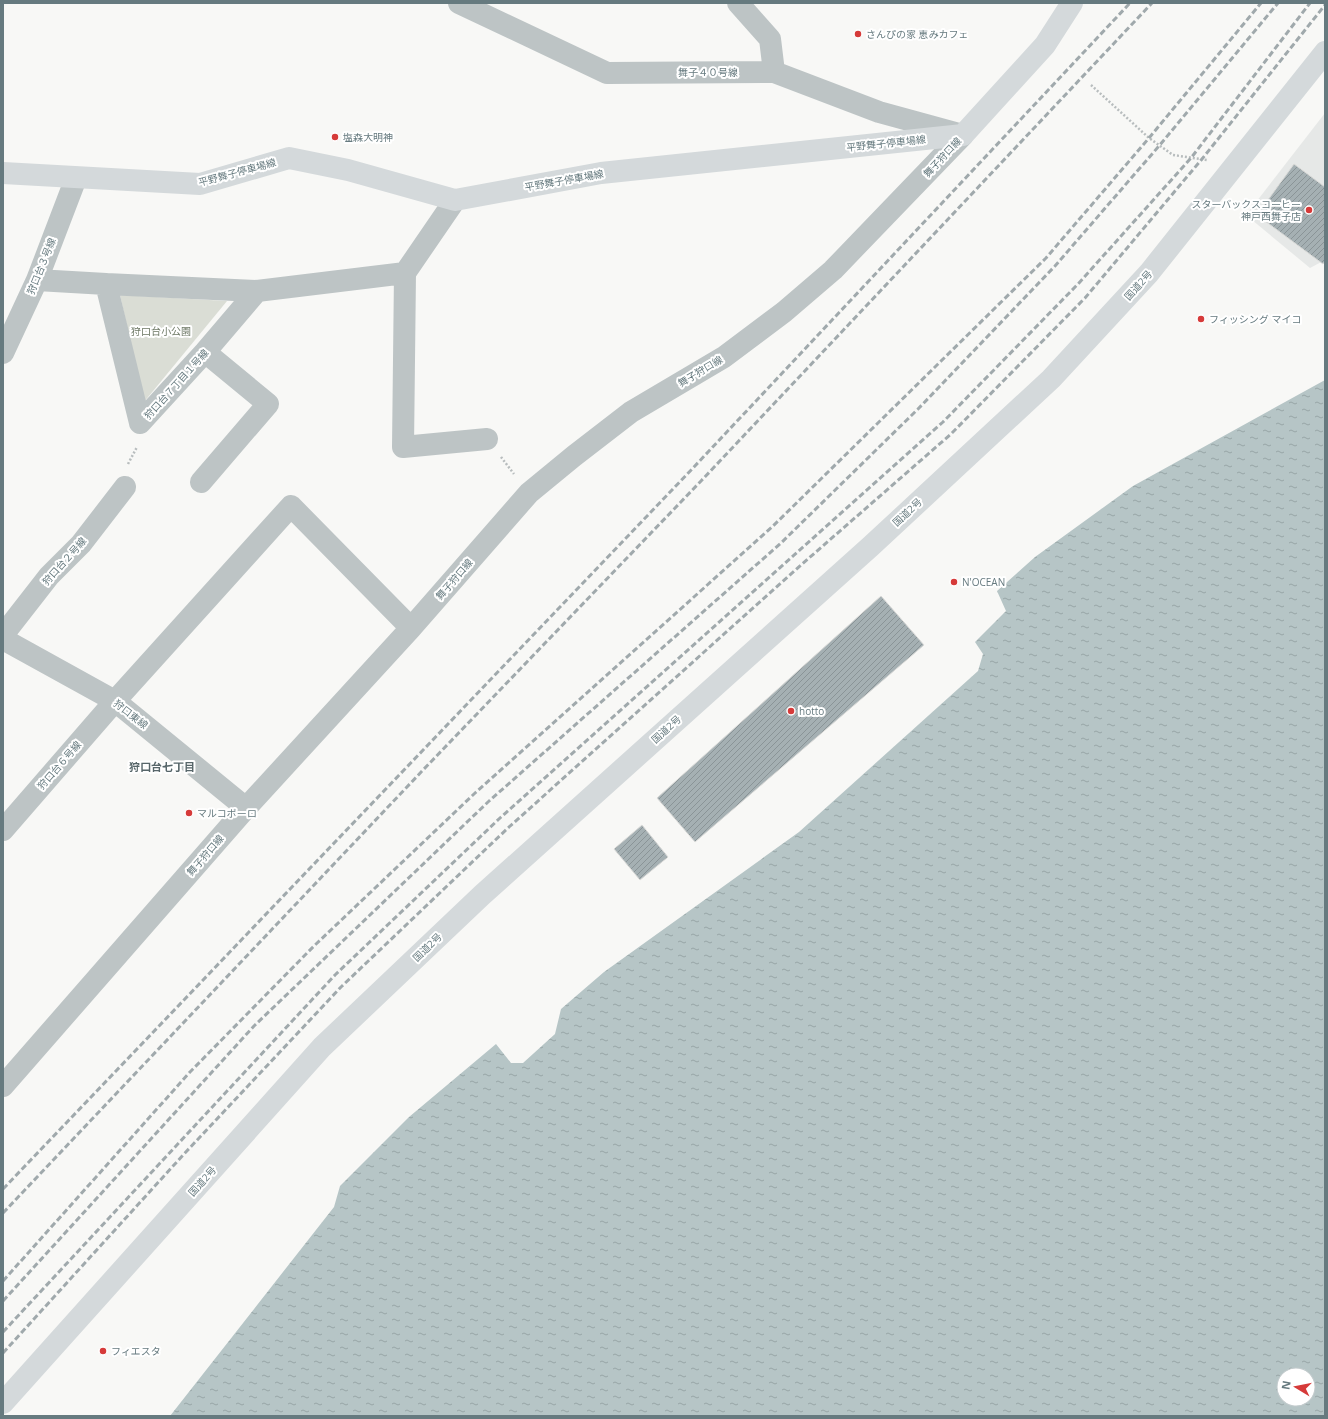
<svg xmlns="http://www.w3.org/2000/svg" width="1328" height="1419" font-family="'Open Sans','Noto Sans JP',sans-serif">
<defs>
<pattern id="water-ripples" width="26" height="14" patternUnits="userSpaceOnUse"><rect width="26" height="14" fill="#b6c5c6"/><path d="M2 4q2-2 4 0t4 0M15 11q2-2 4 0t4 0" fill="none" stroke="#98a5a6"/></pattern>
<pattern id="building-hatch" width="6" height="6" patternUnits="userSpaceOnUse"><rect width="6" height="6" fill="#a5b0b3"/><path d="M-1 1l2-2M0 6l6-6M5 7l2-2" fill="none" stroke="#8a9497"/></pattern>
</defs>
<rect width="100%" height="100%" fill="#f8f8f6"/>
<!-- built -->
<path fill="#e6e8e7" d="M 1325,113 L 1325,260 L 1310,268 L 1246,215 Z"/>
<!-- green -->
<path fill="#daddd5" d="M 120,295 L 227,301 L 144,402 Z"/>
<!-- water -->
<path fill="url(#water-ripples)" fill-rule="evenodd" d="M 1325,380 L 1325,1416 L 170,1416 L 334,1207 L 340,1186 L 409,1117 L 496,1044 L 511,1063 L 523,1063 L 555,1034 L 561,1009 L 604,972 L 799,832 L 978,671 L 983,654 L 975,642 L 1006,611 L 997,591 L 1035,557 L 1133,486 ZM 1284,1375 L 1308,1375 L 1308,1399 L 1284,1399 Z"/>
<!-- building -->
<path fill="url(#building-hatch)" stroke="#dadad8" d="M 1294,164 L 1325,187 L 1325,261 L 1323,264 L 1257,215 Z
M 881,596 L 924,645 L 695,842 L 657,798 Z
M 642,825 L 668,857 L 640,880 L 614,849 Z"/>
<g fill="none" stroke-linecap="round" stroke-linejoin="round">
<!-- path -->
<path stroke="#b8bdbe" stroke-width="2.5" stroke-dasharray="2 2" stroke-linecap="butt" d="M 1091,85 L 1149,138 L 1173,155 L 1207,160
M 501,457 L 514,474
M 128,464 L 137,447"/>
<!-- minor -->
<path stroke="#bdc4c5" stroke-width="22" d="M 738,3 L 770,39 L 774,72
M 405,273 L 403,447 L 487,439
M 37,280 L 106,284
M 3,353 L 37,280 L 76,178
M 140,423 L 106,284 L 257,291 L 405,273 L 455,200
M 140,423 L 205,352 L 257,291
M 201,482 L 268,404 L 205,352
M 3,635 L 49,576 L 81,544 L 125,487
M 3,639 L 115,701 L 246,808
M 3,830 L 115,701 L 291,506 L 411,628
M 3,1086 L 246,808 L 411,628 L 529,493 L 574,456 L 631,412 L 724,357 L 784,312 L 833,270 L 963,135 L 879,112 L 774,72 L 607,73 L 459,3"/>
<!-- major -->
<path stroke="#d4d9db" stroke-width="22" d="M 3,173 L 200,184 L 289,158 L 348,170 L 455,200 L 601,173 L 963,135 L 1045,45 L 1072,3"/>
<!-- highway -->
<path stroke="#d4d9db" stroke-width="22" d="M 3,1403 L 322,1047 L 482,895 L 871,546 L 1051,379 L 1149,273 L 1325,52"/>
<!-- rail -->
<path stroke="#a0a9ac" stroke-width="3" stroke-dasharray="6 3" stroke-linecap="butt" d="M 3,1189 L 693,468 L 1130,3
M 3,1213 L 424,769 L 701,481 L 1152,3
M 3,1281 L 190,1072 L 314,946 L 474,794 L 772,527 L 1046,258 L 1149,138 L 1261,3
M 3,1301 L 254,1026 L 488,802 L 781,543 L 918,409 L 1055,266 L 1159,146 L 1278,3
M 3,1332 L 335,975 L 500,818 L 943,422 L 1078,284 L 1191,158 L 1310,3
M 3,1353 L 184,1154 L 341,987 L 509,827 L 801,565 L 951,434 L 1085,298 L 1202,159 L 1325,5"/>
</g>
<!-- markers -->
<g fill="#d63a39" stroke="#fff" stroke-width="1.5">
<circle cx="858" cy="34" r="4"/>
<circle cx="335" cy="137" r="4"/>
<circle cx="1309" cy="210" r="4"/>
<circle cx="1201" cy="319" r="4"/>
<circle cx="954" cy="582" r="4"/>
<circle cx="791" cy="711" r="4"/>
<circle cx="189" cy="813" r="4"/>
<circle cx="103" cy="1351" r="4"/>
</g>
<g text-anchor="middle" dominant-baseline="central" stroke-width="4" stroke-linejoin="round" paint-order="stroke">
<!-- poi labels -->
<g font-size="10" fill="#667a7f" stroke="#fff" text-anchor="start">
<text x="866" y="34">さんぴの家 恵みカフェ</text>
<text x="343" y="137">塩森大明神</text>
<text x="1301" y="204" text-anchor="end">スターバックスコーヒー<tspan x="1301" dy="12">神戸西舞子店</tspan></text>
<text x="1209" y="319">フィッシング マイコ</text>
<text x="962" y="582">N'OCEAN</text>
<text x="799" y="711">hotto</text>
<text x="197" y="813">マルコポーロ</text>
<text x="111" y="1351">フィエスタ</text>
</g>
<!-- street labels -->
<g font-size="10" fill="#667a7f" stroke="#fff">
<text x="708" y="72">舞子４０号線</text>
<text transform="translate(886 143) rotate(-6)">平野舞子停車場線</text>
<text transform="translate(942 157) rotate(-47)">舞子狩口線</text>
<text transform="translate(237 172) rotate(-15)">平野舞子停車場線</text>
<text transform="translate(564 180) rotate(-10)">平野舞子停車場線</text>
<text transform="translate(41 266) rotate(-68)">狩口台３号線</text>
<text transform="translate(1138 285) rotate(-48)">国道2号</text>
<text transform="translate(700 371) rotate(-31)">舞子狩口線</text>
<text transform="translate(176 384) rotate(-48)">狩口台７丁目１号線</text>
<text transform="translate(907 512) rotate(-43)">国道2号</text>
<text transform="translate(64 561) rotate(-48)">狩口台２号線</text>
<text transform="translate(454 579) rotate(-49)">舞子狩口線</text>
<text transform="translate(131 714) rotate(38)">狩口東線</text>
<text transform="translate(666 729) rotate(-42)">国道2号</text>
<text transform="translate(59 765) rotate(-49)">狩口台６号線</text>
<text transform="translate(205 855) rotate(-49)">舞子狩口線</text>
<text transform="translate(427 947) rotate(-44)">国道2号</text>
<text transform="translate(202 1181) rotate(-48)">国道2号</text>
</g>
<!-- park labels -->
<g font-size="10" fill="#6c7764" stroke="#fff">
<text x="161" y="331">狩口台小公園</text>
</g>
<!-- neighbourhood labels -->
<g font-size="11" font-weight="bold" fill="#57666a" stroke="#fff">
<text x="162" y="766">狩口台七丁目</text>
</g>
</g>
<!-- border -->
<rect width="1328" height="1419" fill="none" stroke="#667a7f" stroke-width="8"/>
<!-- north arrow -->
<g transform="translate(1296 1387) rotate(280)"><circle r="19" fill="#ffffff" stroke="#c2cacc"/>
<path d="M0-3L7 15L0 10L-7 15Z" fill="#d63a39"/>
<text y="-6" font-size="11" font-weight="bold" text-anchor="middle" fill="#667a7f">N</text>
</g>
</svg>
